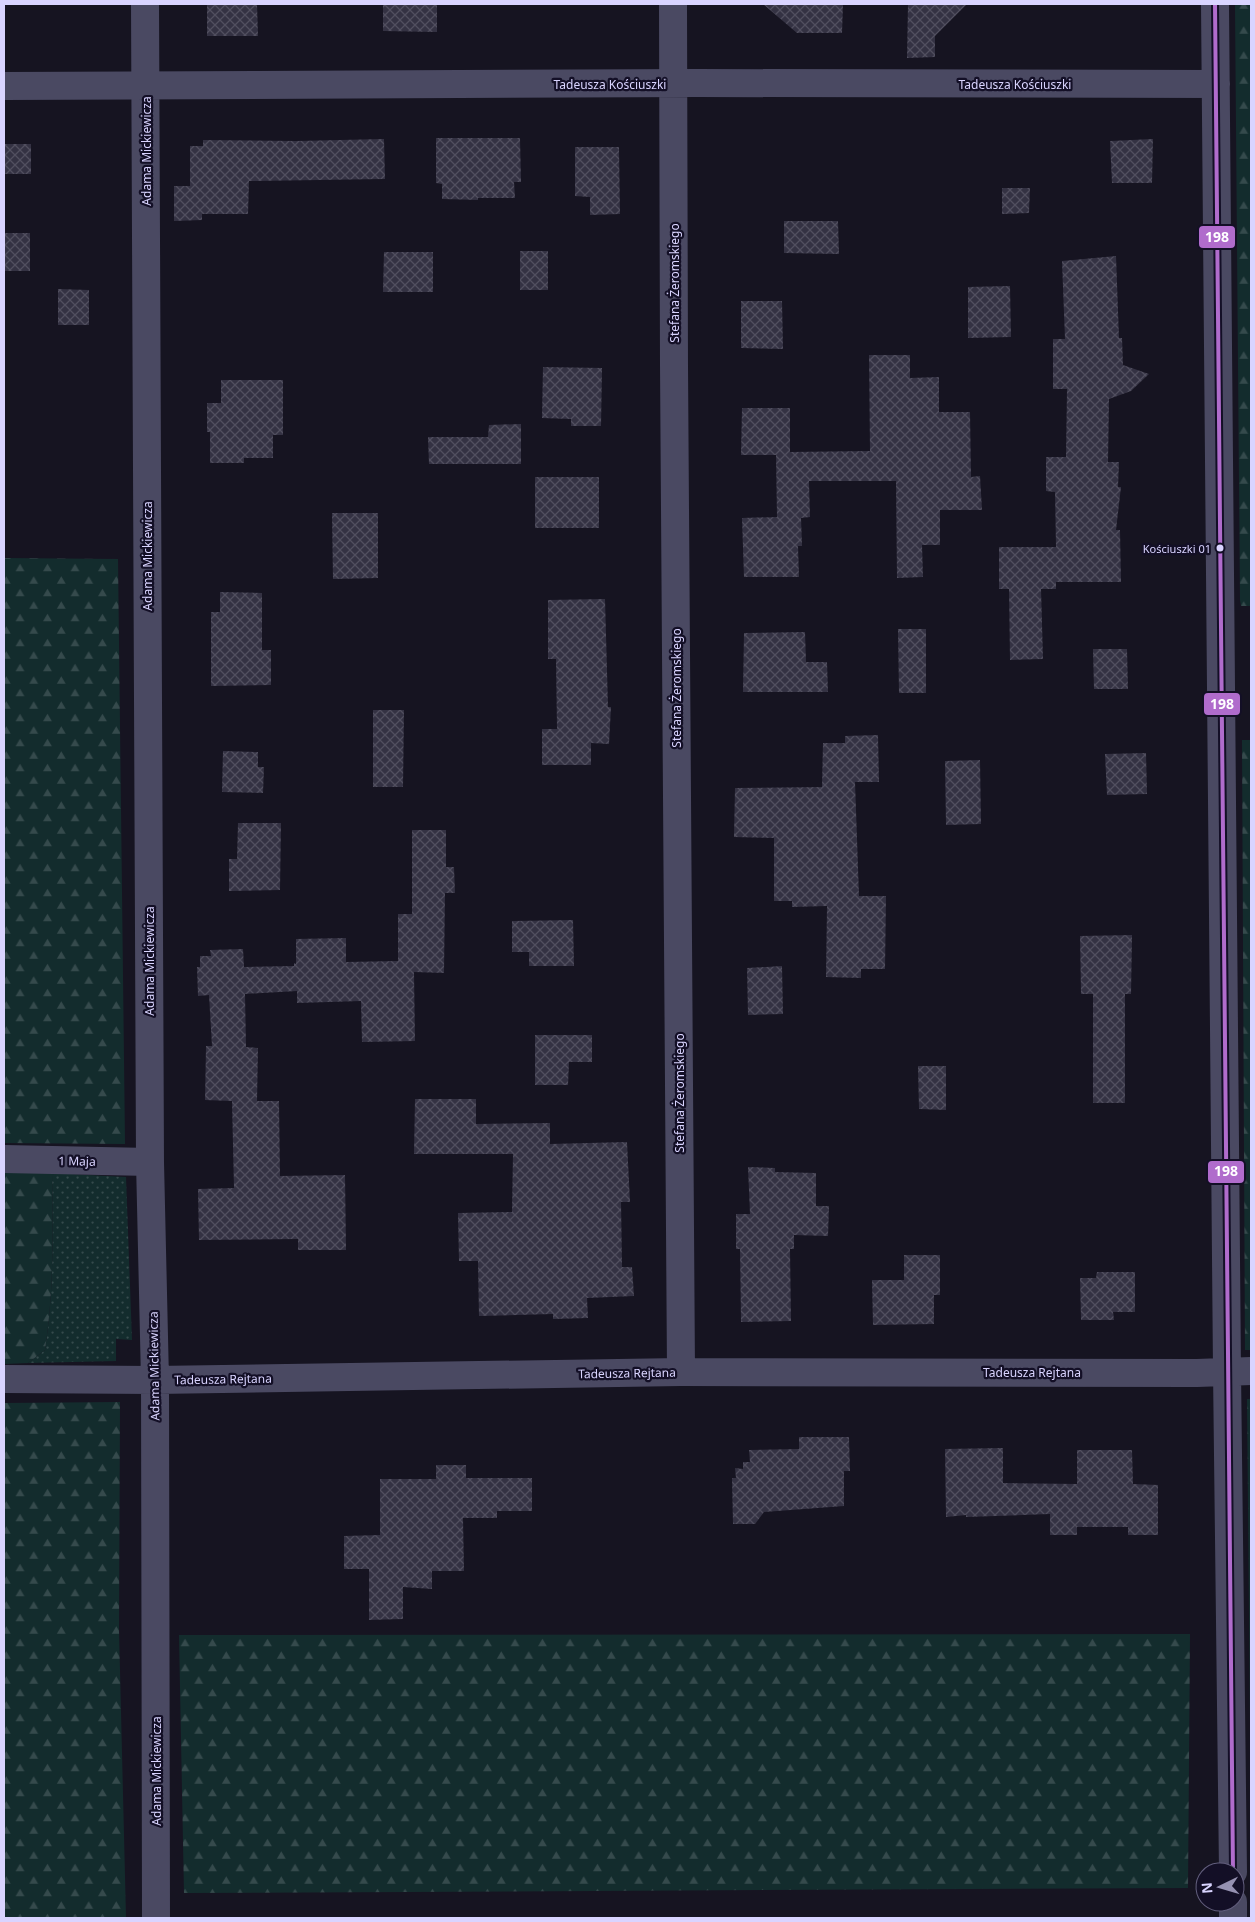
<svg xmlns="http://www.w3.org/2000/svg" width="1255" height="1922" font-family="'Noto Sans',sans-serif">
<defs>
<pattern id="grass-dots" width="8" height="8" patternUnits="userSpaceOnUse" patternTransform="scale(1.25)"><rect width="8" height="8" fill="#132c2d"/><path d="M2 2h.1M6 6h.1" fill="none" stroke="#354a4c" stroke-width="1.8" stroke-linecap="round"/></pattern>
<pattern id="forest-firs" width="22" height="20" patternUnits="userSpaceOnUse" patternTransform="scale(1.25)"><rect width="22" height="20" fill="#132c2d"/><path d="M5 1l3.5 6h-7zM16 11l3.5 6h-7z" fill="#354a4c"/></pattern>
<pattern id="building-cross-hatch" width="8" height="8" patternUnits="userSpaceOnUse" patternTransform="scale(1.25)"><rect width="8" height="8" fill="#343243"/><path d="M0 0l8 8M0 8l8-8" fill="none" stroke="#514f5f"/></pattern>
</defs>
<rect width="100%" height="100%" fill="#161421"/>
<!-- grass -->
<path fill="url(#grass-dots)" d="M 52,1173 L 126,1177 L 132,1340 L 116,1339 L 116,1361 L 28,1363 L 45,1350 C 54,1291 53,1232 52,1173 Z"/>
<!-- forest -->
<path fill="url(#forest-firs)" d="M 1235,4 L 1251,4 L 1251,606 L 1241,606 L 1240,600 Z
M 4,558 L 118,559 L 125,1144 L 4,1143 Z
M 1242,740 L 1251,740 L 1251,1350 L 1245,1350 Z
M 4,1172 L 52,1173 C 53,1232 54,1291 45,1350 L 28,1363 L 4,1364 Z
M 1247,1399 L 1251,1399 L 1251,1832 Z
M 120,1402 L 119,1630 L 126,1918 L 4,1918 L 4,1403 Z
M 1190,1634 L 1188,1888 L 184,1893 L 179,1635 Z"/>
<!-- building -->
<path fill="url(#building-cross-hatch)" d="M 207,4 L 257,4 L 258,36 L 207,36 Z
M 383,4 L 437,4 L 437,32 L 383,31 Z
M 763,4 L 843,4 L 842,33 L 797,33 Z
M 908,4 L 967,4 L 935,36 L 935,57 L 907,58 Z
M 436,138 L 520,138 L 521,182 L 514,182 L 515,198 L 478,198 L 478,200 L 442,199 L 442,184 L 436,183 Z
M 384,139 L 385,179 L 249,181 L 248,214 L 202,214 L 202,220 L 174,221 L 174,186 L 190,186 L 190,146 L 203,146 L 203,140 L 296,141 Z
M 1153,139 L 1152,183 L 1112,183 L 1110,141 Z
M 4,144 L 31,144 L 31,174 L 4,174 Z
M 575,147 L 619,147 L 620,214 L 590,215 L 590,197 L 575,196 Z
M 1002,188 L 1030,188 L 1029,213 L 1002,214 Z
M 784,221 L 838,221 L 839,254 L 784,253 Z
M 4,233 L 30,233 L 30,271 L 4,271 Z
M 520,251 L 548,251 L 548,290 L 520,290 Z
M 384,252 L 433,252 L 433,292 L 383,292 Z
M 1116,256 L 1119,338 L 1122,338 L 1123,365 L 1149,374 L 1131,391 L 1109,399 L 1108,462 L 1119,462 L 1118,487 L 1121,487 L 1116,530 L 1120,530 L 1121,582 L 1056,582 L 1056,589 L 1041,589 L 1043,659 L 1010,660 L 1009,589 L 999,589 L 999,547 L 1056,547 L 1055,492 L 1046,491 L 1046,457 L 1066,457 L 1067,389 L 1053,389 L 1053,339 L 1065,339 L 1062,261 Z
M 1010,286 L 1011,337 L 968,338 L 968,287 Z
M 58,289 L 89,290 L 89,325 L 58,325 Z
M 741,301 L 782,301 L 783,349 L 741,348 Z
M 869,355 L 910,355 L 910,378 L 939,377 L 939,412 L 970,412 L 971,477 L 980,476 L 982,510 L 940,510 L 940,545 L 922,545 L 923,577 L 897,578 L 896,481 L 809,481 L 810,517 L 801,518 L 802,546 L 798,546 L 799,577 L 744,577 L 742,518 L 777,517 L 776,455 L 741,455 L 742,408 L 790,408 L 790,452 L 870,451 Z
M 543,367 L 602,368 L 601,426 L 571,426 L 571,419 L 542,418 Z
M 221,380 L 283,380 L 283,435 L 273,435 L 273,458 L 244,458 L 244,463 L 210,463 L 210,432 L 207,432 L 207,403 L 221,403 Z
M 521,424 L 521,464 L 429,464 L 428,437 L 488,437 L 489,425 Z
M 535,477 L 599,477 L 599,528 L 535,528 Z
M 332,513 L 378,513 L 378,578 L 333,579 Z
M 220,592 L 262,593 L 262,650 L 271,650 L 271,685 L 211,686 L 211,612 L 220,612 Z
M 605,599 L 608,707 L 611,707 L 609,744 L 591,743 L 591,765 L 542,765 L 542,729 L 557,729 L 556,659 L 548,659 L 548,600 Z
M 898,629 L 926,629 L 926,693 L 899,693 Z
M 805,632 L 806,662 L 827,662 L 828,692 L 743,692 L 744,633 Z
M 1093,649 L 1127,649 L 1128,689 L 1094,689 Z
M 373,710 L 404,710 L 403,787 L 373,787 Z
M 878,735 L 879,782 L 855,782 L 859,896 L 886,896 L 885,969 L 861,969 L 861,978 L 826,977 L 827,906 L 792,907 L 792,901 L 774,901 L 774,838 L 734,837 L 735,788 L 822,787 L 823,743 L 845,743 L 845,736 Z
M 223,751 L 258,752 L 258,767 L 264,767 L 263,793 L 222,792 Z
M 1146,753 L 1147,794 L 1107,795 L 1105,754 Z
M 980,760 L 981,824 L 946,825 L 945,761 Z
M 238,823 L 281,823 L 280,890 L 229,891 L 229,859 L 237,859 Z
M 412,830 L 446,830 L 446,867 L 454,867 L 455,893 L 445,893 L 444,973 L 414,972 L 415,1041 L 362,1042 L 361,1001 L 297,1003 L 297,991 L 245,994 L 246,1047 L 258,1048 L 257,1101 L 279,1101 L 280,1176 L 345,1175 L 346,1250 L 298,1250 L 298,1239 L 199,1240 L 198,1189 L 234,1188 L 232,1101 L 205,1100 L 206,1046 L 212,1046 L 209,995 L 198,996 L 197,967 L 200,967 L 200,956 L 211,956 L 210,950 L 243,949 L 244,967 L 294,966 L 294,963 L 296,964 L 296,939 L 346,938 L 346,962 L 398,961 L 398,914 L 412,914 Z
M 573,920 L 574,966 L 529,966 L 529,952 L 512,952 L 512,921 Z
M 1132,935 L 1131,994 L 1125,994 L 1125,1103 L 1093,1103 L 1093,994 L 1081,994 L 1080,936 Z
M 782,966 L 783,1014 L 748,1015 L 747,968 Z
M 535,1035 L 592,1035 L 592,1062 L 569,1062 L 568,1085 L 535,1085 Z
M 918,1066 L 946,1066 L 946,1110 L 919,1109 Z
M 415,1099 L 476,1099 L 476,1124 L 550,1123 L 550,1144 L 627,1142 L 630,1202 L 621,1202 L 622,1267 L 632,1267 L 634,1296 L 587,1298 L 588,1318 L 553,1319 L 553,1314 L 479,1316 L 478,1261 L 459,1261 L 458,1213 L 512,1212 L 513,1154 L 414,1154 Z
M 748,1167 L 775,1168 L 775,1172 L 816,1173 L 816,1206 L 829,1206 L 828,1236 L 794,1235 L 794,1249 L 790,1249 L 791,1321 L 741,1322 L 740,1249 L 736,1249 L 736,1214 L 750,1214 Z
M 904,1255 L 940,1255 L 940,1295 L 934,1295 L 934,1324 L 873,1325 L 872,1280 L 904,1280 Z
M 1097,1272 L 1135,1272 L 1135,1312 L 1113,1312 L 1114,1320 L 1081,1320 L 1080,1278 L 1096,1278 Z
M 799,1437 L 849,1437 L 850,1471 L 844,1471 L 844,1506 L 764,1512 L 755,1524 L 733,1524 L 732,1478 L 736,1478 L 735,1468 L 743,1469 L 743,1462 L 750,1462 L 749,1450 L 799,1449 Z
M 1003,1448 L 1003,1483 L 1077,1484 L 1077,1450 L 1132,1450 L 1133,1484 L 1158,1485 L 1158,1535 L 1128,1535 L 1128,1527 L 1077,1527 L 1077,1535 L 1050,1535 L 1050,1514 L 966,1517 L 966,1515 L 946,1517 L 945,1449 Z
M 436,1465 L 466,1465 L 466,1478 L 532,1478 L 532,1511 L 497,1511 L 497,1518 L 463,1518 L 464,1571 L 432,1571 L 432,1589 L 403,1587 L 403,1619 L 369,1620 L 369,1569 L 344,1569 L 344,1536 L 380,1535 L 380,1479 L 436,1479 Z"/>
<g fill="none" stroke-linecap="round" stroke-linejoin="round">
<!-- minor -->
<path stroke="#4a4962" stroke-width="28" d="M 145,4 L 150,1162 L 155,1380 L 156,1918
M 673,4 L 674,365 L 681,1372
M 1215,4 L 1227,1371 L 1233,1872
M 4,86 L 698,83 L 1216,84
M 4,1159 L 150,1162
M 4,1379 L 155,1380 L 681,1372 L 1197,1373 L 1251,1371
M 1233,1902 L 1233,1918"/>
<defs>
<path id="bus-1" d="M 1215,4 L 1233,1872"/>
</defs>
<!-- bus-1 casing -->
<use href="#bus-1" stroke="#130f26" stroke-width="8"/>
<!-- bus-1 -->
<use href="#bus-1" stroke="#b06ccc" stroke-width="4"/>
</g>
<!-- markers -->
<circle fill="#d9d4ff" stroke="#130f26" stroke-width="2" cx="1220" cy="548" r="4.5"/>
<g text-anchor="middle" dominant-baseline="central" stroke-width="4.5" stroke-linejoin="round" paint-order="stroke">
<!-- bus labels -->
<g font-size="11" fill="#d9d4ff" stroke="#130f26" text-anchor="end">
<text x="1211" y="548">Kościuszki 01</text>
</g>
<!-- street labels -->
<g font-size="12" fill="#d9d4ff" stroke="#130f26">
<text x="610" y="84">Tadeusza Kościuszki</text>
<text x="1015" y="84">Tadeusza Kościuszki</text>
<text transform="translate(146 151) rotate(-90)">Adama Mickiewicza</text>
<text transform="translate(674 283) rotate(-90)">Stefana Żeromskiego</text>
<text transform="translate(147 556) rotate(-90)">Adama Mickiewicza</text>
<text transform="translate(676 688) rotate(-90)">Stefana Żeromskiego</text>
<text transform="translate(149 961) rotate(-90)">Adama Mickiewicza</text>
<text transform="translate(679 1093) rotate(-90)">Stefana Żeromskiego</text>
<text transform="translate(77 1161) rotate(1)">1 Maja</text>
<text transform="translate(154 1366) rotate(-91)">Adama Mickiewicza</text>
<text x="1032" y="1372">Tadeusza Rejtana</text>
<text transform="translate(627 1373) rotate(-1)">Tadeusza Rejtana</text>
<text transform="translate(223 1379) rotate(-1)">Tadeusza Rejtana</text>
<text transform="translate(156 1771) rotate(-90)">Adama Mickiewicza</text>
</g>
</g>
<g stroke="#130f26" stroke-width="2">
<rect x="1198" y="225" width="38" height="24" rx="5" fill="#b06ccc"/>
<rect x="1203" y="692" width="38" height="24" rx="5" fill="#b06ccc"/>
<rect x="1207" y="1160" width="38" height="24" rx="5" fill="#b06ccc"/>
</g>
<g font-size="14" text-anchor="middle" font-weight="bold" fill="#fff">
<text x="1217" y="242">198</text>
<text x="1222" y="709">198</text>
<text x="1226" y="1176">198</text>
</g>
<!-- border -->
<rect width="1255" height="1922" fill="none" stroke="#d9d4ff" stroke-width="10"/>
<!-- north arrow -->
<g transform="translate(1220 1887) rotate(265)"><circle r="24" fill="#130f26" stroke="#625e7d"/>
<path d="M0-4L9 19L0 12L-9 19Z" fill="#9591b1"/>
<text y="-8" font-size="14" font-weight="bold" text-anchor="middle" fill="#d9d4ff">N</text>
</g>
</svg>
